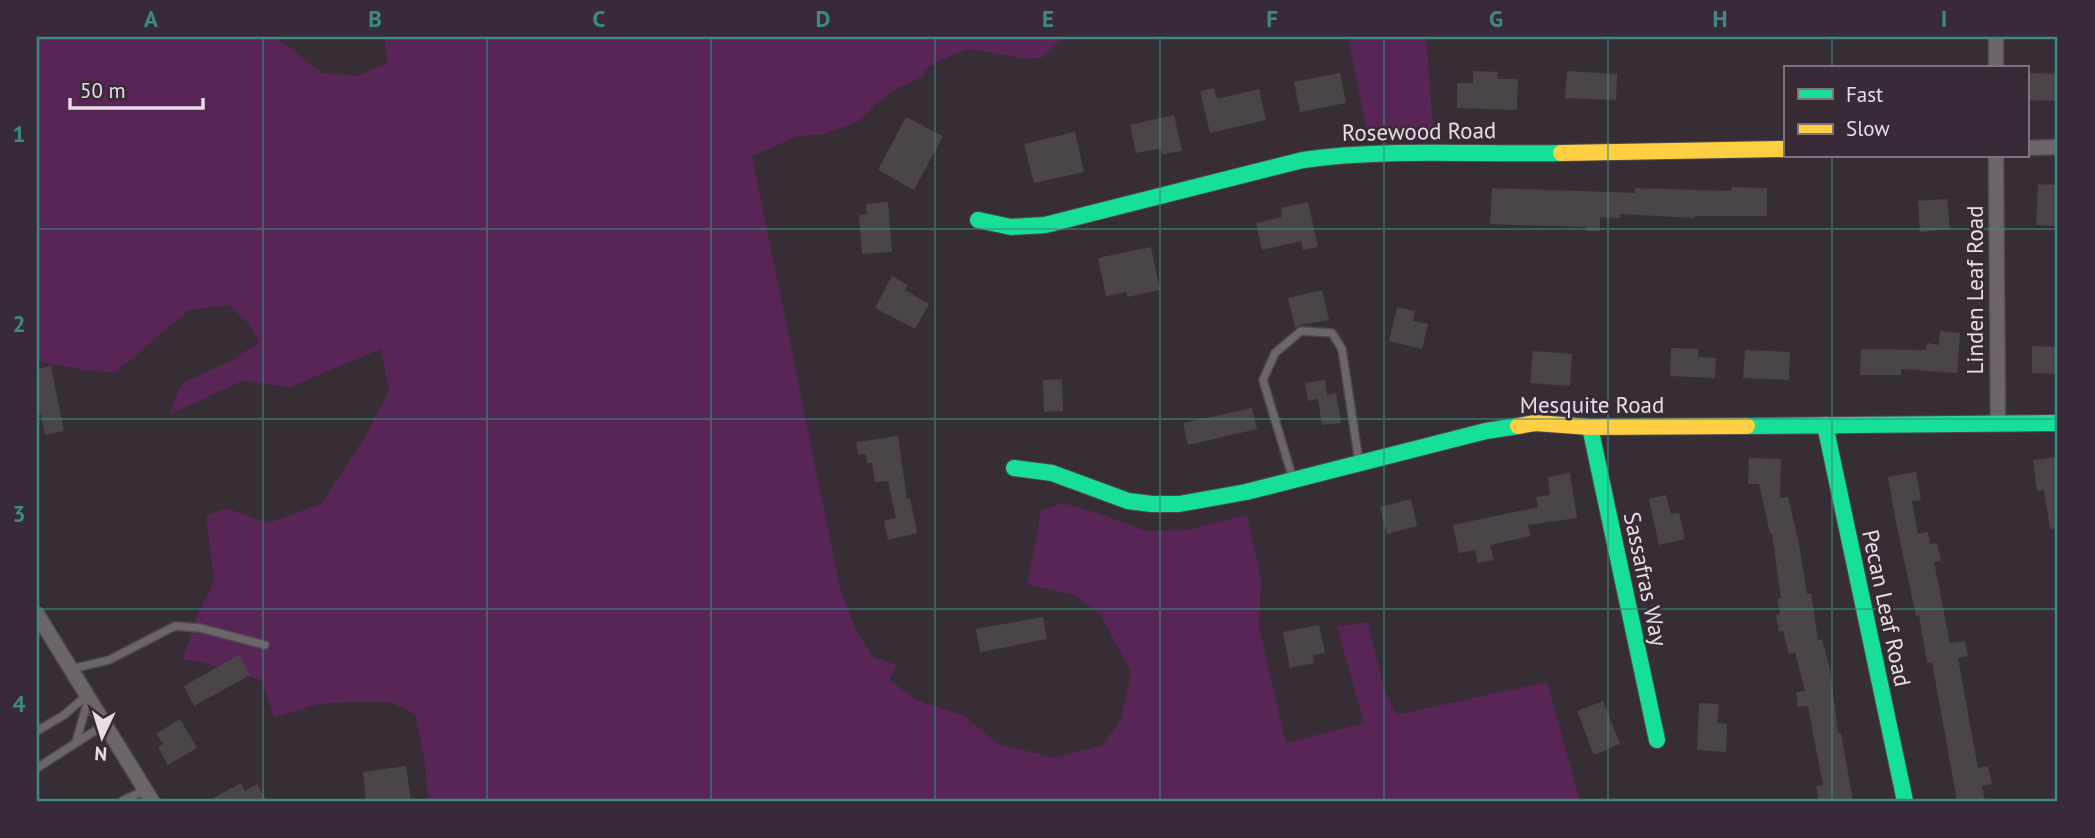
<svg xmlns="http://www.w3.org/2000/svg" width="2095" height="838" font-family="'PT Sans',sans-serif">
<rect width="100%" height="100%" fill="#362e34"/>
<!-- green -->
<path fill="#592556" d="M 37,37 L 276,37 L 322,73 L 357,76 L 388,63 L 384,37 L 1064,37 L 1044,57 L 1026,59 L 971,49 L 954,54 L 929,67 L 922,77 L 900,87 L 876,104 L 861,120 L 824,134 L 796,137 L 752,156 L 840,588 L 856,630 L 873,657 L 897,665 L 889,680 L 919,701 L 963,715 L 998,744 L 1055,758 L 1103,745 L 1121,719 L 1131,672 L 1100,614 L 1074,595 L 1027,584 L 1041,511 L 1063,503 L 1098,513 L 1146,531 L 1187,530 L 1247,515 L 1261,579 L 1259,628 L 1286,743 L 1364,723 L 1337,627 L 1367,622 L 1385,692 L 1397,715 L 1547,682 L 1580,801 L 429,801 L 423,752 L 415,714 L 389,702 L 348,702 L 319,704 L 274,717 L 262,680 L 201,662 L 183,659 L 197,616 L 214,581 L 206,516 L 226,508 L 268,523 L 321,504 L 366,435 L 389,391 L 381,349 L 290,387 L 242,381 L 169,415 L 181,384 L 233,360 L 259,342 L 248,323 L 229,305 L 189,310 L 116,372 L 89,371 L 37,361 Z
M 1348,37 L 1426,37 L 1434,138 L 1368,135 Z"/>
<!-- building -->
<path fill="#4b454a" d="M 1473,71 L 1498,72 L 1497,79 L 1518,79 L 1517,110 L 1457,108 L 1457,83 L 1473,83 Z
M 1567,71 L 1617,74 L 1616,100 L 1565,98 Z
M 1340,73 L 1346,103 L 1300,112 L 1294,82 Z
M 2029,73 L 2058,74 L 2058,101 L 2028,100 Z
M 1214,88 L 1217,99 L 1259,89 L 1266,120 L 1210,133 L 1200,91 Z
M 1174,115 L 1182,151 L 1162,154 L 1161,148 L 1136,153 L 1130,125 Z
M 906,117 L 943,136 L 914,190 L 878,170 Z
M 1075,132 L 1084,172 L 1034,183 L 1024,144 Z
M 2038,184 L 2058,185 L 2058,226 L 2036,225 Z
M 1732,187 L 1767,188 L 1767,216 L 1695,216 L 1695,218 L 1620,214 L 1620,218 L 1600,217 L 1600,231 L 1586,231 L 1586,227 L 1490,224 L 1492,188 L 1635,193 L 1635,188 L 1731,191 Z
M 1947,199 L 1950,229 L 1920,232 L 1918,201 Z
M 888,202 L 892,252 L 862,254 L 859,215 L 867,214 L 866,204 Z
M 1308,202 L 1318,247 L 1303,250 L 1301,241 L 1262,250 L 1256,223 L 1282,217 L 1281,208 Z
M 1151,247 L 1160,290 L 1127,297 L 1126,292 L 1106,296 L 1098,258 Z
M 892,276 L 908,285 L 905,290 L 929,304 L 915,329 L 875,308 Z
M 1322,290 L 1329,320 L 1300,325 L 1295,328 L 1288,298 Z
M 1397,307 L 1415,311 L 1413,321 L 1428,324 L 1422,349 L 1389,341 Z
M 1940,331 L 1960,333 L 1957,373 L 1901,369 L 1901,375 L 1860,375 L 1861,349 L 1926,350 L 1927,343 L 1939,345 Z
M 2032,346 L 2058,347 L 2058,374 L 2032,373 Z
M 1671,348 L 1698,349 L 1698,357 L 1716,358 L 1715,378 L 1670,376 Z
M 1745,350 L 1790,352 L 1789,380 L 1743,378 Z
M 1533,351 L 1572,354 L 1570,386 L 1530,383 Z
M 51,366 L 64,431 L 45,435 L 41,414 L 37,415 L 37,369 Z
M 1062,379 L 1063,411 L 1044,412 L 1043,380 Z
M 1325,380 L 1327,395 L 1336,393 L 1341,423 L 1322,425 L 1318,399 L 1308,401 L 1305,383 Z
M 1252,408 L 1257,429 L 1188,445 L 1183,423 Z
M 898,436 L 907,499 L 910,498 L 917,533 L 888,540 L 884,521 L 896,518 L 888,481 L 875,482 L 872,463 L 867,463 L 866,454 L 858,455 L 856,442 Z
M 2058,457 L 2058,528 L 2050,529 L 2044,490 L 2037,491 L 2033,460 Z
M 1749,458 L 1781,459 L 1780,498 L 1788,497 L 1799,544 L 1807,594 L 1811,593 L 1818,640 L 1822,639 L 1830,669 L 1838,733 L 1841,733 L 1853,801 L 1819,801 L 1816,786 L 1823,785 L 1808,706 L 1798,707 L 1796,692 L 1805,691 L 1795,652 L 1789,654 L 1783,631 L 1779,632 L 1776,615 L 1780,614 L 1777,599 L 1781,598 L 1772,533 L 1770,534 L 1759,484 L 1748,484 Z
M 1916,472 L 1921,500 L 1912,501 L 1918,534 L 1928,532 L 1930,544 L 1937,543 L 1941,561 L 1934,562 L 1950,643 L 1965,641 L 1968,656 L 1958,658 L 1978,768 L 1988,766 L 1992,784 L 1982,786 L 1985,801 L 1957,801 L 1932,662 L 1927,663 L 1919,615 L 1916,616 L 1896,522 L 1888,477 Z
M 1570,473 L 1577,518 L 1528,525 L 1531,536 L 1490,545 L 1494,560 L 1478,563 L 1475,550 L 1459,553 L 1453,525 L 1538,507 L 1536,497 L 1550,495 L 1548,477 Z
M 1666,495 L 1671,514 L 1679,513 L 1685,539 L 1659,545 L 1649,499 Z
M 1411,499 L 1417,526 L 1387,534 L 1380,507 Z
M 1043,617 L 1047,639 L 980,652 L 976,629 Z
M 1319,625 L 1325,653 L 1313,655 L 1314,663 L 1290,668 L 1283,632 Z
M 239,655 L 250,675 L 194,706 L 184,686 Z
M 1603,701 L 1620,744 L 1594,755 L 1577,711 Z
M 1699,703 L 1719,704 L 1717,723 L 1727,724 L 1726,752 L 1697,750 Z
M 180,719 L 197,748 L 168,765 L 158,747 L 163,744 L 156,734 Z
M 406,766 L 411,801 L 366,801 L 363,772 Z
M 241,783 L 245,791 L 257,784 L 267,801 L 208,801 Z"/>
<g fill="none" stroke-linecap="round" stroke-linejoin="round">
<defs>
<path id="lane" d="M 1293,479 L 1263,380 L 1275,353 L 1301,331 L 1332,333 L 1342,349 L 1359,462
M 71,669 L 109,660 L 175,626 L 200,628 L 265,645
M 37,731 L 64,715 L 86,696
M 76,742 L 88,700
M 37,768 L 104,725
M 122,801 L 145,790"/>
<path id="street" d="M 1996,37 L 1996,68
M 2027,148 L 2058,147
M 1996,156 L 1998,423
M 37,614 L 152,801"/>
<path id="fast" d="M 978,220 L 1011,227 L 1045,225 L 1303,160 C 1388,148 1475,155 1561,153
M 1825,425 L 1905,801
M 1747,426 L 2058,423
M 1590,427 L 1657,740
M 1014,468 L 1052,473 L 1128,501 L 1152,504 L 1179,504 L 1246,492 L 1486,431 L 1518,426"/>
<path id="slow" d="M 1561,153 L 1785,149
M 1518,426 L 1535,423 L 1590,427 L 1747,426"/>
</defs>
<!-- lane casing -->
<use href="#lane" stroke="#514a50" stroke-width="10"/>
<!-- street casing -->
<use href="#street" stroke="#514a50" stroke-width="17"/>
<!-- fast casing -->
<use href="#fast" stroke="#514a50" stroke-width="18"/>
<!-- slow casing -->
<use href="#slow" stroke="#514a50" stroke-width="18"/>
<!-- lane -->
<use href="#lane" stroke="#6c656a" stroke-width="7"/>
<!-- street -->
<use href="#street" stroke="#6c656a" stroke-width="14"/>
<!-- fast -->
<use href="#fast" stroke="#16e098" stroke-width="16"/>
<!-- slow -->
<use href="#slow" stroke="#ffcf43" stroke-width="16"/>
</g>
<!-- grid -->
<path fill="none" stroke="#3a8b86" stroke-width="2" stroke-opacity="0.55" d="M 263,37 L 263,801M 487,37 L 487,801M 711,37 L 711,801M 935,37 L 935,801M 1160,37 L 1160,801M 1384,37 L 1384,801M 1608,37 L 1608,801M 1832,37 L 1832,68M 1832,156 L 1832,801M 37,229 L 2058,229M 37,419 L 2058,419M 37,609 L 2058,609"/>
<g text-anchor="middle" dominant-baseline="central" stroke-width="5" stroke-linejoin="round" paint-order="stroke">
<!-- street labels -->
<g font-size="23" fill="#e7dde6" stroke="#392a37">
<text transform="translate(1419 131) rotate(-1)">Rosewood Road</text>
<text transform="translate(1974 290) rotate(-90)">Linden Leaf Road</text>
<text x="1592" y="404">Mesquite Road</text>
<text transform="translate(1646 579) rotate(78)">Sassafras Way</text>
<text transform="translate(1887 608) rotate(78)">Pecan Leaf Road</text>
</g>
</g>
<!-- border -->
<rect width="2095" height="838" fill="none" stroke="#392a37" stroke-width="77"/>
<!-- legend -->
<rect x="1784" y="66" width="245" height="91" fill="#392a37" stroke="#7f727d" stroke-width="2"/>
<rect x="1798" y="89" width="35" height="10" fill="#16e098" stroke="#7f727d" stroke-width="2"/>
<text x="1846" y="102" font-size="21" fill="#e7dde6">Fast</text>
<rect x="1798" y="124" width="35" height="10" fill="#ffcf43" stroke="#7f727d" stroke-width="2"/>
<text x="1846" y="136" font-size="21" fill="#e7dde6">Slow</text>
<!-- north arrow -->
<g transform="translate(102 737) rotate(184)" stroke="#392a37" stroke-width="5" paint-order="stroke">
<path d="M0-5L12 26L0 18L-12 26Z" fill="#e7dde6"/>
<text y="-10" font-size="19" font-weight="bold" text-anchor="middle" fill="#e7dde6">N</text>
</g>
<!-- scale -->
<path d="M70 98v10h133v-10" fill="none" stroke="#e7dde6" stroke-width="3.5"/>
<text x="80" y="98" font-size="21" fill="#e7dde6" stroke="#392a37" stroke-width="5" paint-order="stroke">50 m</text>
<rect x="38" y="38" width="2018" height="762" fill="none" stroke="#3a8b86" stroke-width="2.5"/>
<g font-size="23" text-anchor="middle" font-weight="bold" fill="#3a8b86">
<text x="151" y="27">A</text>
<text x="375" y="27">B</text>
<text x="599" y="27">C</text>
<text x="823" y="27">D</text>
<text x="1048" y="27">E</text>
<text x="1272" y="27">F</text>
<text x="1496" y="27">G</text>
<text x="1720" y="27">H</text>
<text x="1944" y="27">I</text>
<text x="19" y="142">1</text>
<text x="19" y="332">2</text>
<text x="19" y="522">3</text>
<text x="19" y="712">4</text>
</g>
</svg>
